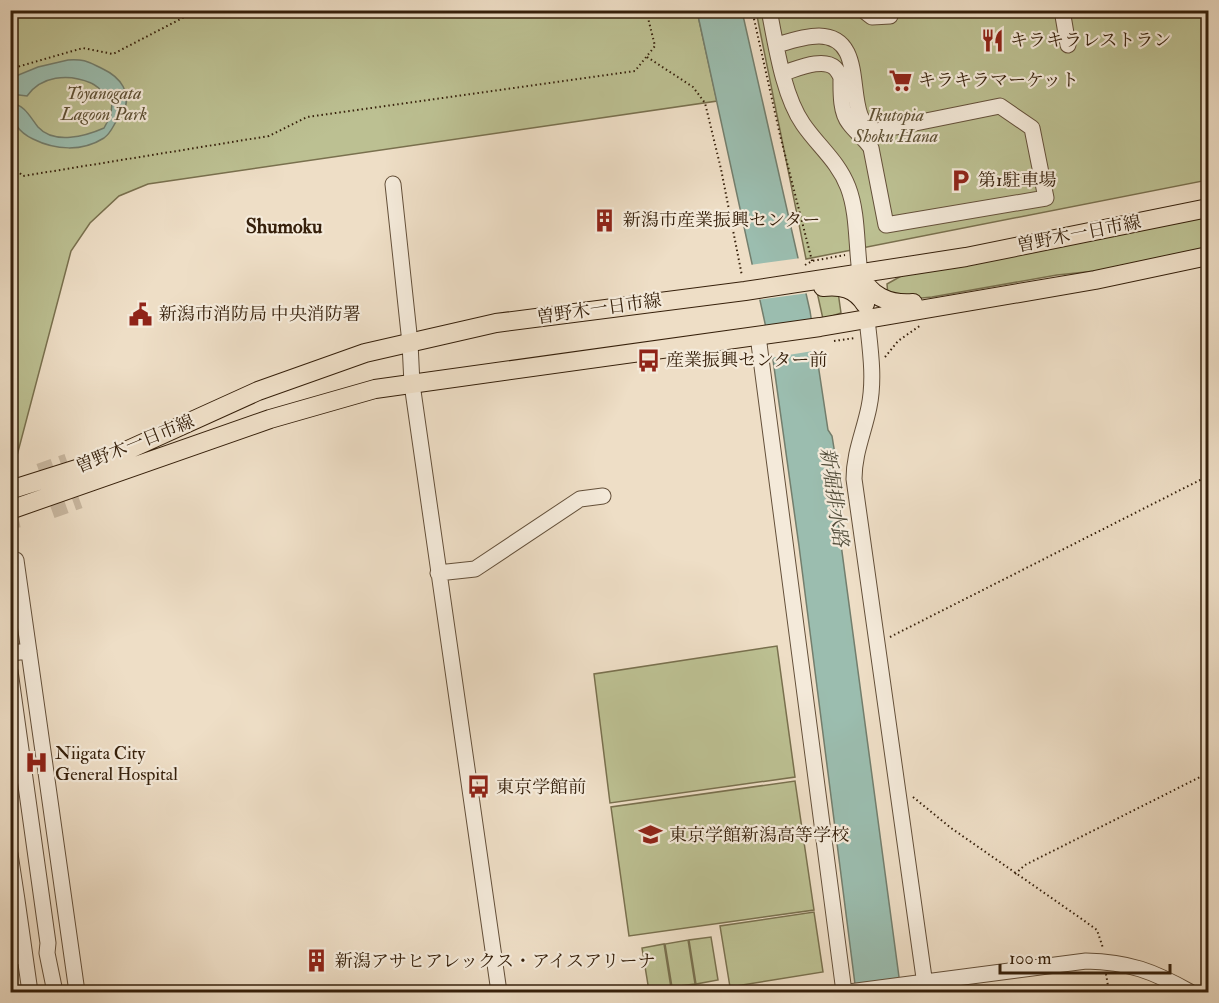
<svg xmlns="http://www.w3.org/2000/svg" width="1219" height="1003" font-family="'IM FELL Double Pica','Noto Serif JP',serif">
<rect width="100%" height="100%" fill="#eedec6"/>
<filter id="stains"><feTurbulence type="fractalNoise" baseFrequency=".00333" numOctaves="4"/><feColorMatrix values="0 0 0 0 .2 0 0 0 0 .09 0 0 0 0 .02 0 0 0 .5 -.17"/></filter>
<radialGradient id="worn" r=".72"><stop offset=".6" stop-color="#630" stop-opacity="0"/><stop offset="1" stop-color="#630" stop-opacity=".3"/></radialGradient>
<!-- green -->
<path fill="#bcc092" stroke="#79704e" stroke-width="1.5" d="M 11,11 L 697,11 L 717,101 L 148,184 L 119,196 L 90,223 L 71,251 L 14,467 L 11,468 Z
M 756,11 L 1208,11 L 1208,180 L 806,259 Z
M 1208,215 L 1208,251 L 1124,268 L 1057,275 L 932,297 L 912,299 L 888,296 L 887,284 L 903,275 Z
M 817,292 L 838,292 L 841,313 L 823,319 Z
M 777,646 L 795,777 L 610,803 L 594,674 Z
M 795,781 L 814,910 L 629,936 L 611,807 Z
M 814,912 L 823,972 L 730,987 L 720,926 Z
M 711,937 L 718,980 L 696,984 L 689,940 Z
M 688,940 L 695,984 L 672,987 L 665,944 Z
M 664,944 L 671,988 L 649,991 L 642,948 Z"/>
<!-- water -->
<path fill="#9bbdaf" stroke="#737e6d" stroke-width="1.5" d="M 697,11 L 742,11 L 810,311 L 828,430 L 832,436 L 839,479 L 834,492 L 901,992 L 856,992 L 799,546 L 773,360 Z
M 68,60 C 86,59 88,62 103,69 C 120,77 133,93 123,113 C 122,116 119,117 117,120 C 113,126 111,133 104,138 C 82,152 55,150 33,139 C 18,132 10,121 11,103 C 25,105 30,117 38,127 C 54,145 86,136 104,128 L 111,115 L 112,102 C 106,96 99,86 91,83 C 68,73 41,76 27,96 L 11,94 L 11,78 L 38,67 Z"/>
<!-- pier -->
<path fill="#eedec6" d="M 801,258 L 809,293 L 757,300 L 750,265 Z
M 815,321 L 819,350 L 770,358 L 763,328 Z"/>
<g fill="none" stroke-linecap="round" stroke-linejoin="round">
<!-- minor-tunnel -->
<path stroke="#c9b8a1" stroke-width="15" stroke-dasharray="15 8" stroke-linecap="butt" d="M 39,471 L 67,461
M 52,511 L 80,501
M 10,522 L 19,520"/>
<defs>
<path id="minor" d="M 769,10 C 776,45 783,95 803,124 C 818,146 838,161 848,187 C 858,213 856,245 860,273
M 863,10 L 872,17 L 890,16
M 1062,10 L 1068,45
M 777,45 C 790,41 805,36 819,36 C 873,37 839,121 876,131 L 1000,106 L 1032,128 L 1046,198 L 886,225 L 871,148 C 865,138 856,133 849,123 C 840,112 841,91 841,77
M 783,73 C 797,69 823,57 835,68 C 840,73 842,80 845,86
M 393,184 L 410,343 L 412,384 L 499,992
M 867,319 C 870,348 875,378 869,407 C 864,432 854,453 854,479 L 926,992
M 758,336 L 844,992
M 10,561 L 16,560 L 77,992
M 438,573 L 475,569 L 580,499 L 603,496
M 10,653 L 29,651
M 10,671 L 48,943 L 47,953 L 55,992
M 10,854 L 17,900 L 10,901
M 17,900 L 30,992
M 10,959 L 14,958
M 849,992 L 1086,961 C 1129,962 1153,971 1190,992"/>
<path id="major" d="M 860,273 C 868,296 890,305 913,303
M 823,287 C 841,285 855,288 865,304
M 10,490 L 108,459 L 258,391 L 365,353 L 496,323 L 745,291 L 966,257 L 1208,208
M 10,510 L 270,419 L 375,389 L 820,327 L 1095,280 L 1208,256"/>
</defs>
<!-- minor casing -->
<use href="#minor" stroke="#64503a" stroke-width="17"/>
<!-- major casing -->
<use href="#major" stroke="#36200b" stroke-width="20"/>
<!-- path -->
<path stroke="#36200b" stroke-width="2" stroke-dasharray="1.5 3" stroke-linecap="butt" d="M 752,10 L 780,135 L 812,261
M 647,57 L 693,87 L 705,103 L 721,169 L 742,276
M 10,69 L 83,48 L 113,54 L 198,10
M 10,164 L 23,176 L 269,136 L 307,117 L 635,71 L 655,46 L 646,10
M 805,265 L 812,261 L 845,255
M 834,341 L 855,338
M 885,357 L 898,341 L 921,325
M 890,637 L 1208,476
M 913,797 L 951,828 L 1086,922 L 1097,930 L 1103,948
M 1015,874 L 1025,865 L 1208,773
M 1106,974 L 1109,992"/>
<!-- minor -->
<use href="#minor" stroke="#f4eada" stroke-width="15"/>
<!-- major -->
<use href="#major" stroke="#eedec6" stroke-width="18"/>
</g>
<!-- icons -->
<defs>
<symbol id="restaurant-bare" viewBox="-9 -9 18 18"><path d="M-5-6h1v4h1v-4h1v4h1v-4h1v5L-1.5 .5V6h-2V.5L-5-1ZM5-6V6H3V1.5H1.5Q1.5-4 5-6Z" fill="#8f2418" stroke="#f4eada" stroke-width="2.5" paint-order="stroke"/></symbol>
<symbol id="supermarket-bare" viewBox="-9 -9 18 18"><path d="M-6-5.5h2.5l.6 2H6L4.5 2H-2.5L-4.4-4H-6ZM-1.5 3.2a1.3 1.3 0 1 0 .1 0ZM3 3.2a1.3 1.3 0 1 0 .1 0Z" fill="#8f2418" stroke="#f4eada" stroke-width="2.5" paint-order="stroke"/></symbol>
<symbol id="parking-bare" viewBox="-9 -9 18 18"><path d="M-3.5-5.5H1a3.5 3.5 0 0 1 0 7H-1V5.5H-3.5ZM-1-3.4V-.6H.8a1.4 1.4 0 0 0 0-2.8Z" fill="#8f2418" stroke="#f4eada" stroke-width="2.5" paint-order="stroke"/></symbol>
<symbol id="building-bare" viewBox="-9 -9 18 18"><path d="M-4-6H4V6H1V3H-1V6H-4ZM-2.5-4.3h1.7v1.8h-1.7ZM.8-4.3h1.7v1.8H.8ZM-2.5-1h1.7V.8h-1.7ZM.8-1h1.7V.8H.8Z" fill="#8f2418" stroke="#f4eada" stroke-width="2.5" paint-order="stroke"/></symbol>
<symbol id="civic-bare" viewBox="-9 -9 18 18"><path d="M-.6-6.5H3V-4.5H.6V-3L4-1V1h2V6H-6V1h2V-1L-.6-3ZM-1.2 2.5V6h2.4V2.5Z" fill="#8f2418" stroke="#f4eada" stroke-width="2.5" paint-order="stroke"/></symbol>
<symbol id="bus-bare" viewBox="-9 -9 18 18"><path d="M-5-6H5V4H4V6H2V4H-2V6H-4V4H-5ZM-3.5-4V0h7V-4ZM-3.5 1.2v1.5H-2V1.2ZM2 1.2v1.5H3.5V1.2Z" fill="#8f2418" stroke="#f4eada" stroke-width="2.5" paint-order="stroke"/></symbol>
<symbol id="hospital-bare" viewBox="-9 -9 18 18"><path d="M-5-5h3v3.5h4V-5h3V5h-3V1.5h-4V5h-3Z" fill="#8f2418" stroke="#f4eada" stroke-width="2.5" paint-order="stroke"/></symbol>
<symbol id="school-bare" viewBox="-9 -9 18 18"><path d="M0-5L7-2L0 1L-7-2ZM-4 1L0 2.5L4 1V4Q0 6-4 4Z" fill="#8f2418" stroke="#f4eada" stroke-width="2.5" paint-order="stroke"/></symbol>
</defs>
<g fill-rule="evenodd">
<use href="#restaurant-bare" x="976" y="24" width="33" height="33"/>
<use href="#supermarket-bare" x="884" y="64" width="33" height="33"/>
<use href="#parking-bare" x="944" y="164" width="33" height="33"/>
<use href="#building-bare" x="588" y="204" width="33" height="33"/>
<use href="#civic-bare" x="124" y="298" width="33" height="33"/>
<use href="#bus-bare" x="632" y="344" width="33" height="33"/>
<use href="#hospital-bare" x="20" y="746" width="33" height="33"/>
<use href="#bus-bare" x="462" y="770" width="33" height="33"/>
<use href="#school-bare" x="634" y="818" width="33" height="33"/>
<use href="#building-bare" x="300" y="944" width="33" height="33"/>
</g>
<g text-anchor="middle" dominant-baseline="central" stroke-width="4.5" stroke-linejoin="round" paint-order="stroke">
<!-- poi labels -->
<g font-size="18" fill="#36200b" stroke="#f4eada" text-anchor="start">
<text x="1010" y="40">キラキラレストラン</text>
<text x="918" y="80">キラキラマーケット</text>
<text x="978" y="180">第1駐車場</text>
<text x="623" y="220">新潟市産業振興センター</text>
<text x="159" y="314">新潟市消防局 中央消防署</text>
<text x="666" y="360">産業振興センター前</text>
<text x="55" y="753">Niigata City<tspan x="55" dy="21">General Hospital</tspan></text>
<text x="496" y="787">東京学館前</text>
<text x="669" y="835">東京学館新潟高等学校</text>
<text x="335" y="961">新潟アサヒアレックス・アイスアリーナ</text>
</g>
<!-- park labels -->
<g font-size="18" font-style="italic" fill="#5e5034" stroke="#f4eada">
<text x="104" y="93">Toyanogata<tspan x="104" dy="21">Lagoon Park</tspan></text>
<text x="896" y="115">Ikutopia<tspan x="896" dy="21">Shoku Hana</tspan></text>
</g>
<!-- street labels -->
<g font-size="18" fill="#36200b" stroke="#f4eada">
<text transform="translate(1079 234) rotate(-11)">曽野木一日市線</text>
<text transform="translate(599 309) rotate(-8)">曽野木一日市線</text>
<text transform="translate(135 444) rotate(-22)">曽野木一日市線</text>
</g>
<!-- neighbourhood labels -->
<g font-size="20" font-weight="bold" fill="#36200b" stroke="#f4eada">
<text x="284" y="226">Shumoku</text>
</g>
<!-- water labels -->
<g font-size="20" font-style="italic" fill="#544f3c" stroke="#f4eada">
<text transform="translate(834 497) rotate(82)">新堀排水路</text>
</g>
</g>
<!-- margin -->
<rect width="1219" height="1003" fill="none" stroke="#eedec6" stroke-width="36"/>
<rect x="12" y="12" width="1195" height="979" fill="none" stroke="#36200b" stroke-width="3"/>
<rect x="18" y="18" width="1183" height="967" fill="none" stroke="#36200b" stroke-width="1.5"/>
<!-- scale -->
<path d="M1000 964v9h170v-9" fill="none" stroke="#36200b" stroke-width="3"/>
<text x="1009" y="964" font-size="18" fill="#36200b" stroke="#f4eada" stroke-width="4.5" paint-order="stroke">100 m</text>
<rect width="100%" height="100%" filter="url(#stains)"/>
<rect width="100%" height="100%" fill="url(#worn)"/>
</svg>
